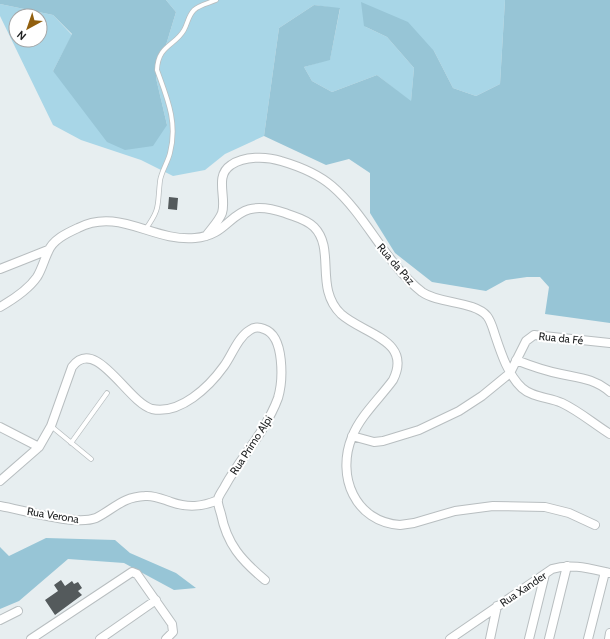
<svg xmlns="http://www.w3.org/2000/svg" width="610" height="639" font-family="Cabin,sans-serif">
<rect width="100%" height="100%" fill="#e7eef0"/>
<!-- green -->
<path fill="#a8d6e7" fill-rule="evenodd" d="M 166,0 L 505,0 L 500,84 L 476,96 L 453,88 L 434,51 L 364,26 L 387,37 L 414,68 L 411,102 L 377,75 L 332,92 L 312,81 L 304,67 L 330,59 L 340,9 L 314,5 L 279,28 L 264,136 L 225,154 L 205,170 L 173,176 L 141,160 L 81,140 L 53,125 L 0,16 L 0,4 L 53,15 L 72,35 L 53,71 L 167,125 L 156,78 L 176,12 ZM 16,16 L 40,16 L 40,40 L 16,40 Z"/>
<!-- forest -->
<path fill="#97c5d6" d="M 0,0 L 166,0 L 176,12 L 156,78 L 167,125 L 153,146 L 125,150 L 107,142 L 53,71 L 72,34 L 53,15 L 0,4 Z
M 505,0 L 610,0 L 610,323 L 545,314 L 549,287 L 540,277 L 527,277 L 506,280 L 486,291 L 432,282 L 395,253 L 370,213 L 370,173 L 349,159 L 326,165 L 264,136 L 279,28 L 314,5 L 340,8 L 330,60 L 304,67 L 312,81 L 332,92 L 377,75 L 411,101 L 414,68 L 387,37 L 364,26 L 361,2 L 408,22 L 434,51 L 453,88 L 476,96 L 500,84 Z
M 46,538 L 115,540 L 130,553 L 176,573 L 196,588 L 174,590 L 124,563 L 68,559 L 19,601 L 0,609 L 0,547 L 9,556 Z"/>
<!-- building -->
<path fill="#545a5c" d="M 169,197 L 178,198 L 177,210 L 168,209 Z
M 61,580 L 65,586 L 72,581 L 74,584 L 78,582 L 82,588 L 78,591 L 82,595 L 55,615 L 45,600 L 58,591 L 54,585 Z"/>
<g fill="none" stroke-linecap="round" stroke-linejoin="round">
<defs>
<path id="service" d="M 145,230 C 161,208 157,206 160,181 C 161,172 168,162 170,153 C 178,122 167,98 157,70 C 158,45 175,46 184,30 C 188,23 188,16 194,10 C 199,5 209,3 216,0
M 51,426 L 91,459
M 71,443 L 107,393"/>
<path id="minor" d="M 206,236 C 211,229 219,221 222,213 C 227,198 214,176 231,165 C 244,156 266,156 281,161 C 298,166 318,174 332,186 C 367,216 385,263 422,292 C 439,304 474,301 487,316 C 491,321 493,329 495,335 C 501,353 508,375 522,388 C 533,398 549,397 562,403 C 579,411 594,424 610,434
M 0,269 L 48,250
M 0,307 C 14,299 28,290 37,277 C 42,269 44,260 48,252 C 52,240 67,233 78,228 C 119,207 153,242 195,238 C 236,235 229,194 285,213 C 295,217 306,219 314,227 C 336,249 314,288 341,314 C 363,334 413,340 393,380 C 380,398 360,416 352,437 C 336,476 355,522 400,525 L 414,523 L 455,511 L 493,506 L 545,507 L 569,513 L 595,525
M 516,360 C 531,366 546,371 561,374 C 580,378 595,379 610,392
M 0,427 L 39,447
M 352,436 L 374,442 L 383,441 L 419,430 L 459,411 L 482,396 L 510,373 L 526,341 L 534,335 L 610,343
M 0,481 L 39,447 L 51,426 L 72,367 C 96,335 127,402 152,409 C 180,415 209,387 224,366 C 232,355 238,337 250,330 C 254,327 259,327 264,329 C 285,336 283,381 278,398 C 274,409 268,420 262,430 C 250,449 236,466 225,486 C 223,490 219,495 218,499 C 217,503 220,510 221,514 C 227,544 241,560 265,580
M 0,506 C 23,510 75,526 96,518 C 114,509 122,497 145,496 C 154,495 162,499 171,502 C 188,508 202,507 218,500
M 0,620 L 18,611
M 31,639 L 132,572 L 137,574 L 172,624 L 173,632 L 166,639
M 100,639 L 156,600
M 450,639 L 552,569 C 571,563 591,569 610,573
M 490,639 L 497,606
M 529,639 L 545,574
M 549,639 L 567,566
M 588,639 L 605,572
M 609,639 L 610,633"/>
</defs>
<!-- service casing -->
<use href="#service" stroke="#b8bec0" stroke-width="5.5"/>
<!-- minor casing -->
<use href="#minor" stroke="#b8bec0" stroke-width="10"/>
<!-- service -->
<use href="#service" stroke="#fff" stroke-width="4"/>
<!-- minor -->
<use href="#minor" stroke="#fff" stroke-width="8"/>
</g>
<g text-anchor="middle" dominant-baseline="central" stroke-width="4" stroke-linejoin="round" paint-order="stroke">
<!-- street labels -->
<g font-size="11" fill="#1f2122" stroke="#fff">
<text transform="translate(396 264) rotate(49)">Rua da Paz</text>
<text transform="translate(561 338) rotate(6)">Rua da Fé</text>
<text transform="translate(251 445) rotate(-57)">Rua Primo Alpi</text>
<text transform="translate(53 515) rotate(9)">Rua Verona</text>
<text transform="translate(523 589) rotate(-34)">Rua Xander</text>
</g>
</g>
<!-- north arrow -->
<g transform="translate(28 28) rotate(220)"><circle r="19" fill="#ffffff" stroke="#a5a6a7"/>
<path d="M0-3L7 15L0 10L-7 15Z" fill="#915f0e"/>
<text y="-6" font-size="11" font-weight="bold" text-anchor="middle" fill="#1f2122">N</text>
</g>
</svg>
